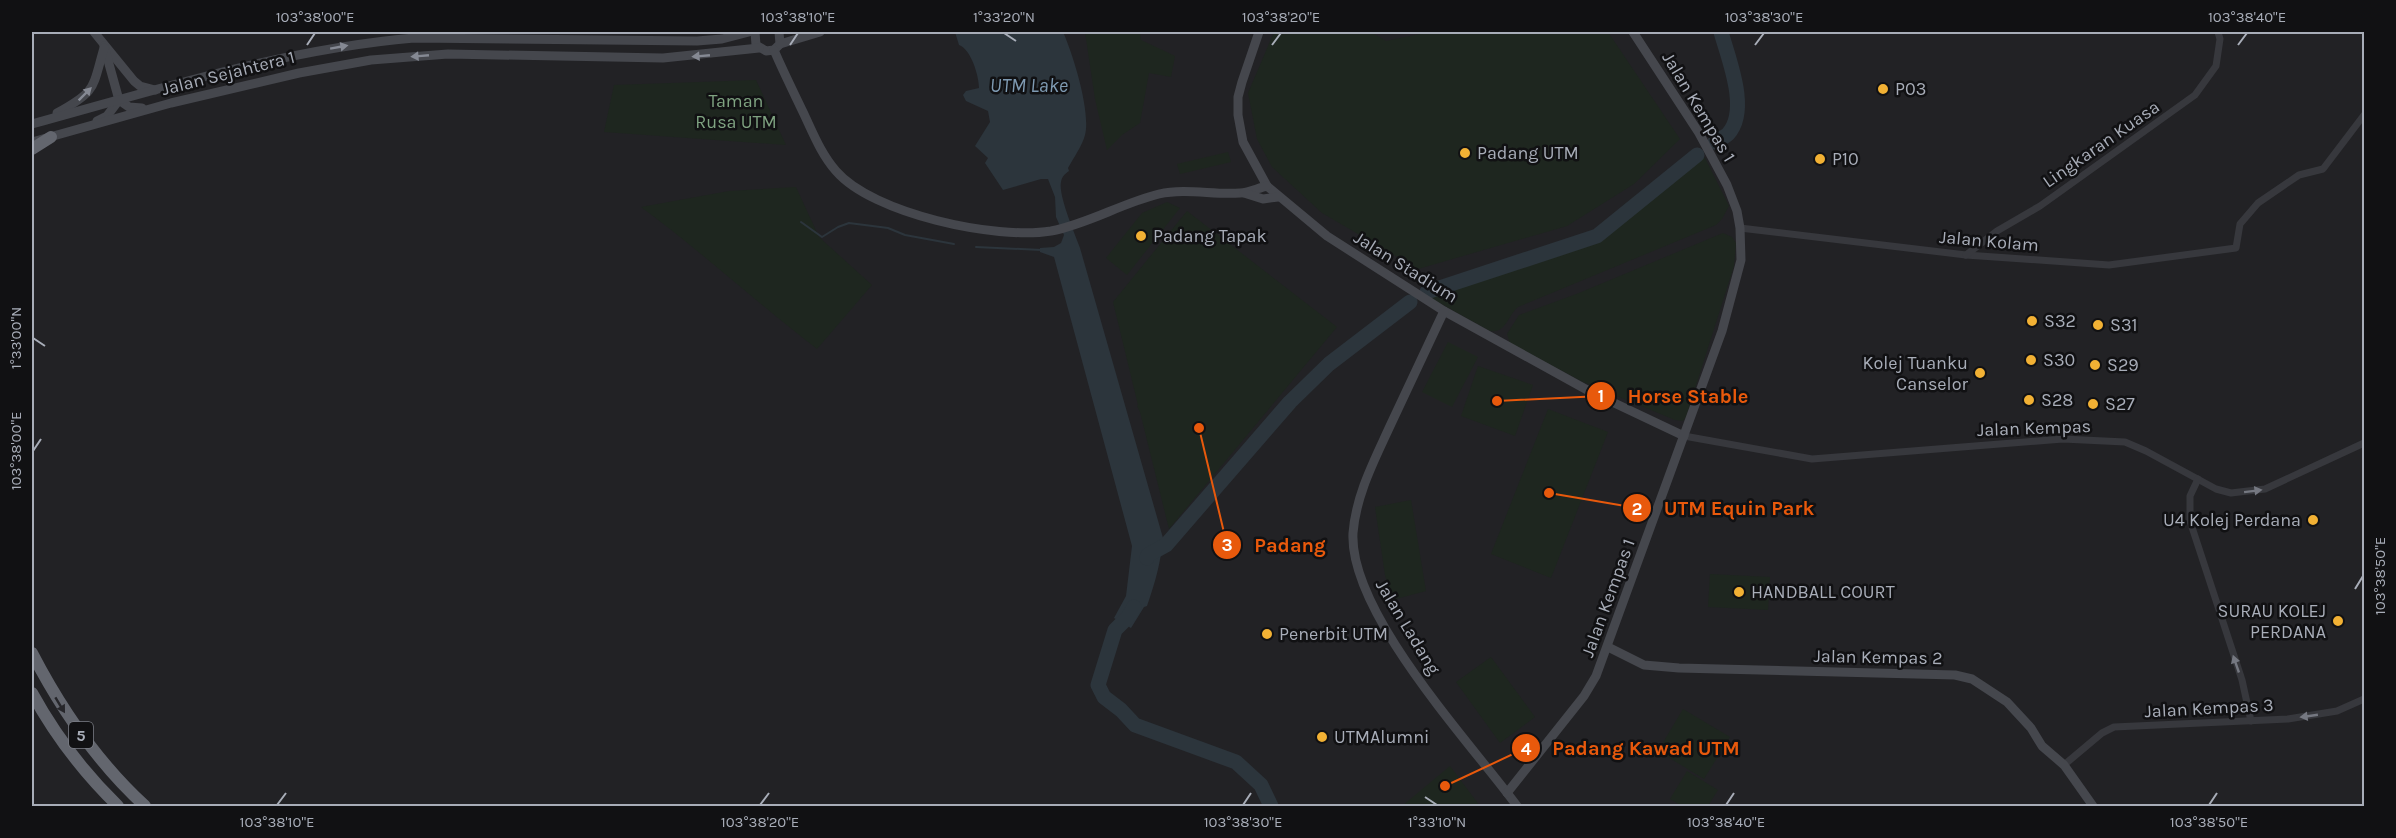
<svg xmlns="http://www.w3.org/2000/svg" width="2396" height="838" viewBox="0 0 2396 838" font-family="Karla,sans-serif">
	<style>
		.built { fill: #222225 }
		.green { fill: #1e261f }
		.water { fill: #2c353c }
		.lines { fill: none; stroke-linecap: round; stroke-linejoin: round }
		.stream { stroke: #2c353c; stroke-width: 2 }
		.river { stroke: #2c353c; stroke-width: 15 }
		.street { stroke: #37383d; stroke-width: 7 }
		.secondary { stroke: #45474d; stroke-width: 9 }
		.highway { stroke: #63666e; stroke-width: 12 }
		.oneway { fill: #858993 }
		.oneway2 { fill: #757881 }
		.oneway3 { fill: #26262a }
		.ticks { fill: none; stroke: #a8adb8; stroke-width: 2 }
		.poi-dot { fill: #f2b134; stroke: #111113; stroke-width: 2 }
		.labels { text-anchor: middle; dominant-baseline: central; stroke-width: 5; stroke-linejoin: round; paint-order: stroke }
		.shield { fill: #111113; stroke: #7b7e86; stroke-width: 1.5 }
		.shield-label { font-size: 16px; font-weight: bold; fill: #a8adb8 }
		.street-label { font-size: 18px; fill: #a8adb8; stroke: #111113 }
		.poi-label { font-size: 18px; fill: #a8adb8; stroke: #111113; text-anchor: start }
		.park-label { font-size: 18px; fill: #7fa381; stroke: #111113 }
		.water-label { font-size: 20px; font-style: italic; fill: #7f9bb3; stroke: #111113 }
		.leader { fill: none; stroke: #e8590c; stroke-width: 2 }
		.callout-dot { fill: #e8590c; stroke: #111113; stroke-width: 2 }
		.mark-label { font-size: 18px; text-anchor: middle; font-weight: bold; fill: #fff }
		.callout-label { font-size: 20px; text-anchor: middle; font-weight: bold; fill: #e8590c; stroke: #111113; stroke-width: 5; stroke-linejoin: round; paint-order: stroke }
		.neatline { fill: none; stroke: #a8adb8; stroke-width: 2 }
		.ticks-label { font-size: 15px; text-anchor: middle; fill: #a8adb8 }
	</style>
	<rect width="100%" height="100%" fill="#161618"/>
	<!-- built -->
	<rect class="built" x="32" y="32" width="2332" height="774"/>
	<!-- green -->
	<g class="green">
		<polygon points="1085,32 1140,32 1141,40 1175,56 1171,77 1149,73 1140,123 1122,135 1107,150 1095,99"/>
		<polygon points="1274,32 1371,32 1386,41 1429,32 1608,32 1680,139 1634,184 1567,226 1418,269 1322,213 1272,167 1257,139 1248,93"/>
		<polygon points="756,80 786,145 604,132 614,85"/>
		<polygon points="1228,152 1231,162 1180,174 1177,164"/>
		<path d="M1698,158H1705L1729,206L1722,219L1716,225L1518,307C1508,315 1506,334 1490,331L1427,296L1600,238Z"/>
		<path d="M796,187L819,237L872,285L817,349C757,303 702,252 641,207L729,191Z"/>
		<polygon points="1167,202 1180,208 1127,275 1106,258 1142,213"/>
		<polygon points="1187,211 1337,327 1169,529 1140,412 1137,406 1138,405 1113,302"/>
		<polygon points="1723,233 1732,237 1736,243 1734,266 1686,417 1683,421 1675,420 1583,382 1510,343 1507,334 1519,315 1579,293"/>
		<polygon points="1448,342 1478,357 1452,407 1422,392"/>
		<polygon points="1478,366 1533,385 1515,436 1461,416"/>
		<polygon points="1548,409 1608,432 1551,578 1491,554"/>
		<polygon points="1411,500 1426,591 1392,600 1385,575 1375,507"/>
		<polygon points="1710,574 1770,577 1768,610 1708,607"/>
		<polygon points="1491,657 1535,717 1500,743 1456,682"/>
		<polygon points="1683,709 1730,737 1704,779 1658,751"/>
		<polygon points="1450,766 1480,806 1402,806"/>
		<polygon points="1687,771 1718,790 1708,806 1682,806 1670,799"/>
	</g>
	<!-- water -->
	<path class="water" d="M955,32H1063C1073,54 1091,112 1085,135C1082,146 1074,157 1068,168L1069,171C1065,174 1062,176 1061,182C1058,195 1075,234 1080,248L1163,538C1161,562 1155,583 1147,606L1144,607L1131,628L1114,618L1126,596L1132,546L1054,257L1040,252V248L1054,247L1061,243L1064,235L1056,217L1055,197L1048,179H1041L1003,190L985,163L988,158L975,146L990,122L988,111L966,101L963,95L966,91L979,88C979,76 971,49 959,45Z"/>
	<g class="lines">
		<!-- stream -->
		<g class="stream">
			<polyline points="801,222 822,237 838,227 849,223 888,228 905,235 954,244"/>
			<polyline points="976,247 1042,250"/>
		</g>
		<!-- river -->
		<g class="river">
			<path d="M1715,142C1719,139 1725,137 1728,134C1750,110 1728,58 1721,32"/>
			<polyline points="1427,292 1597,236 1697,155"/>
			<polyline points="1147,558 1148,555 1166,545 1290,402 1329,364 1410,302"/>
			<polyline points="1134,607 1129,616 1115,630 1098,685 1104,697 1121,710 1135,725 1236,762 1261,785 1271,806"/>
		</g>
		<!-- street -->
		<g class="street">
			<polyline points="1740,228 1966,255 2109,265 2236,248 2240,224 2258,203 2299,175 2323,169 2364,115"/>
			<polyline points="1966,255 1997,231 2040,206 2195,95 2216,66 2220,39 2218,32"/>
			<polyline points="1684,436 1812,459 2063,439 2125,442 2146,451 2216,489 2231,493 2265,489 2364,443"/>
			<polyline points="2198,479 2190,496 2190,521 2242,680 2251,721"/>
			<polyline points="2064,765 2102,733 2114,727 2288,719 2337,711 2364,699"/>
		</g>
		<!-- secondary -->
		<g class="secondary">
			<polyline points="94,32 134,81 140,86 155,90"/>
			<polyline points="755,32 756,45 766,51 774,50 780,44 779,32"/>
			<polyline points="1259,32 1242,82 1238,97 1238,115 1243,142 1267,186 1327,236 1444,311 1589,391 1684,436"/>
			<polyline points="780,44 820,32"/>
			<polyline points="104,46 119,100 129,107 142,108"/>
			<path d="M774,50C783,71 793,91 803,112C813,133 821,154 836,171C873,214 996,240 1051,231C1088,224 1122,203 1159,194C1186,188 1213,195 1240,193C1249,193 1258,188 1267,186"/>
			<path d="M57,113C97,91 92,89 104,48"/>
			<polyline points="97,121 107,116 119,100"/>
			<path d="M32,124C157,90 284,49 414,38L697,41L722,39L749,32"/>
			<polyline points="32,142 171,103 299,73 371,60 448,54 663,58 759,48"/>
			<polyline points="1244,193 1263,199 1278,197"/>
			<path d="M1444,311C1426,349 1408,388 1390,426C1374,461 1356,495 1353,533C1349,613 1470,742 1517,806"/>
			<polyline points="1608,647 1644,665 1679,668 1955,675 1972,679 2007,702 2031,728 2042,746 2064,765 2093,806"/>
			<polyline points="1507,793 1584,696 1596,676 1722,331 1741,260 1740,228 1737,211 1727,185 1699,133 1633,32"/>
		</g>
		<!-- highway -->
		<g class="highway">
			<polyline points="32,149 51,137"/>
			<path d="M32,653C62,711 97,762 145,806"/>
			<path d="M32,693C55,735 84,773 118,806"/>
		</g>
	</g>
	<!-- one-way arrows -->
	<defs><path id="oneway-solid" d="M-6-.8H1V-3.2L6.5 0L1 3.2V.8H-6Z" transform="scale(1.5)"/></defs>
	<g class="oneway">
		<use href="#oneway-solid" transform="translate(339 47) rotate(-10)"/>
		<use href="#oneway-solid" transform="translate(420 56) rotate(175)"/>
		<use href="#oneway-solid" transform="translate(701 56) rotate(175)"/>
		<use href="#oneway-solid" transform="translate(85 94) rotate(-45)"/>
	</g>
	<g class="oneway2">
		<use href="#oneway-solid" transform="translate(2253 491) rotate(-7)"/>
		<use href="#oneway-solid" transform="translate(2236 664) rotate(-109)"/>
		<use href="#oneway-solid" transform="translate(2309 716) rotate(172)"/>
	</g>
	<use class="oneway3" href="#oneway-solid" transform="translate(60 705) rotate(59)"/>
	<!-- ticks -->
	<path class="ticks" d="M1004,33L1016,41M307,45L315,33M790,45L798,33M1272,45L1281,33M1755,45L1764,33M2238,45L2247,33M33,338L45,346M33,451L41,439M2355,589L2363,576M1425,797L1437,805M277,805L286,793M760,805L769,793M1243,805L1251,793M1726,805L1734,793M2209,805L2217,793"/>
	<!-- markers -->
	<g class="poi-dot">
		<circle cx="1883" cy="89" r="6"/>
		<circle cx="1465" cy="153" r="6"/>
		<circle cx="1820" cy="159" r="6"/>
		<circle cx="1141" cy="236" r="6"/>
		<circle cx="2032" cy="321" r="6"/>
		<circle cx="2098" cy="325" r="6"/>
		<circle cx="2031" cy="360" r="6"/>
		<circle cx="2095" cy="365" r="6"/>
		<circle cx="1980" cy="373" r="6"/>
		<circle cx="2029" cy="400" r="6"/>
		<circle cx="2093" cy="404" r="6"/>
		<circle cx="2313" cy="520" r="6"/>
		<circle cx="1739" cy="592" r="6"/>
		<circle cx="2338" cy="621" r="6"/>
		<circle cx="1267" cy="634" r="6"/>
		<circle cx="1322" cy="737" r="6"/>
	</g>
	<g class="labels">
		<!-- shield labels -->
		<rect class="shield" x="69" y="722" width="24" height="26" rx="4.5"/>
		<g class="shield-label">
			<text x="81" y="735">5</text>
		</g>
		<!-- street labels -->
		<g class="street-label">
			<text transform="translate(228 73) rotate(-14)">Jalan Sejahtera 1</text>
			<text transform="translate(1699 107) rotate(59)">Jalan Kempas 1</text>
			<text transform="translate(2101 144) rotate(-35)">Lingkaran Kuasa</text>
			<text transform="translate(1989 241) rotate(5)">Jalan Kolam</text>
			<text transform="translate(1406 267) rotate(32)">Jalan Stadium</text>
			<text transform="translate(2034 428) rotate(-2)">Jalan Kempas</text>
			<text transform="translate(1608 598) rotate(-70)">Jalan Kempas 1</text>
			<text transform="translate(1408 627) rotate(59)">Jalan Ladang</text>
			<text transform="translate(1878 657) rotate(1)">Jalan Kempas 2</text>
			<text transform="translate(2209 708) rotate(-3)">Jalan Kempas 3</text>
		</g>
		<!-- poi labels -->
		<g class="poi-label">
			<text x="1895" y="89">P03</text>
			<text x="1477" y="153">Padang UTM</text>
			<text x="1832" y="159">P10</text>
			<text x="1153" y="236">Padang Tapak</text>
			<text x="2044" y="321">S32</text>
			<text x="2110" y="325">S31</text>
			<text x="2043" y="360">S30</text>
			<text x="1968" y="363" text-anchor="end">Kolej Tuanku<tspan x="1968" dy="21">Canselor</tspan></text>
			<text x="2107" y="365">S29</text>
			<text x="2041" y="400">S28</text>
			<text x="2105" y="404">S27</text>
			<text x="2301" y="520" text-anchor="end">U4 Kolej Perdana</text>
			<text x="1751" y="592">HANDBALL COURT</text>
			<text x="2326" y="611" text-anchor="end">SURAU KOLEJ<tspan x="2326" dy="21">PERDANA</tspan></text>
			<text x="1279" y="634">Penerbit UTM</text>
			<text x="1334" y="737">UTMAlumni</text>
		</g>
		<!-- park labels -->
		<g class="park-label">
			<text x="736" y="101">Taman<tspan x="736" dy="21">Rusa UTM</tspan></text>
		</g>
		<!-- water labels -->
		<g class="water-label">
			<text x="1029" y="85">UTM Lake</text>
		</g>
	</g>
	<!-- callouts -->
	<path class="leader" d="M1497 401L1601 396M1549 493L1637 508M1199 428L1227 545M1445 786L1526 748"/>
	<g class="callout-dot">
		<circle cx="1497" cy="401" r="6"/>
		<circle cx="1549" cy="493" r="6"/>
		<circle cx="1199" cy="428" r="6"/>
		<circle cx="1445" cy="786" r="6"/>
		<circle cx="1601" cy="396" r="15"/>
		<circle cx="1637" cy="508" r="15"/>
		<circle cx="1227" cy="545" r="15"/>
		<circle cx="1526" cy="748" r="15"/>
	</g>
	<g class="mark-label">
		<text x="1601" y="402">1</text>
		<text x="1637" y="515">2</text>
		<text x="1227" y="551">3</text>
		<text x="1526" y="755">4</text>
	</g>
	<g class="callout-label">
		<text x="1688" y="403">Horse Stable</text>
		<text x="1739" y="515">UTM Equin Park</text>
		<text x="1290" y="552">Padang</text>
		<text x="1646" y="755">Padang Kawad UTM</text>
	</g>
	<!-- border -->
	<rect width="2396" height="838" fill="none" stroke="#111113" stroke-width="66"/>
	<rect x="33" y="33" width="2330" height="772" class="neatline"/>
	<g class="ticks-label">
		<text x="315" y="22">103°38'00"E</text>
		<text x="798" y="22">103°38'10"E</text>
		<text x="1004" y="22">1°33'20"N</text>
		<text x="1281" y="22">103°38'20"E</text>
		<text x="1764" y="22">103°38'30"E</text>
		<text x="2247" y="22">103°38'40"E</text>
		<text transform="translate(16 338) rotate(-90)" y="5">1°33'00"N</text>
		<text transform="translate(16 451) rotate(-90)" y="5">103°38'00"E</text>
		<text transform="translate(2380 576) rotate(-90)" y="5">103°38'50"E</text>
		<text x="277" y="827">103°38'10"E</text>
		<text x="760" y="827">103°38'20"E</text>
		<text x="1243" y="827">103°38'30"E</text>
		<text x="1437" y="827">1°33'10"N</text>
		<text x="1726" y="827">103°38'40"E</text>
		<text x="2209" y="827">103°38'50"E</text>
	</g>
</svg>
